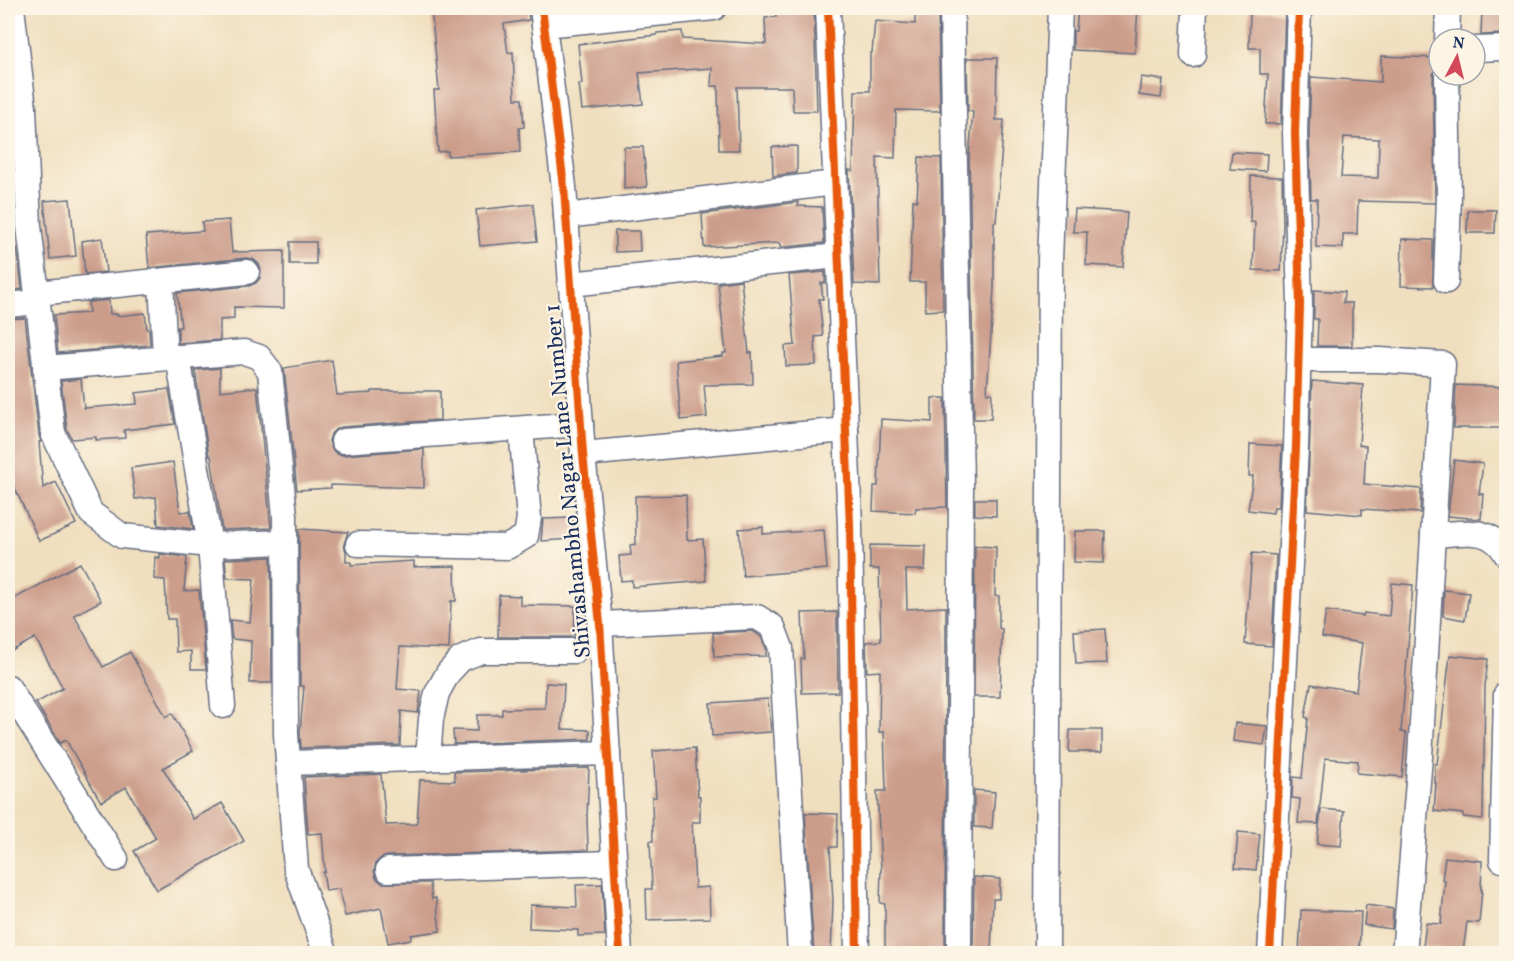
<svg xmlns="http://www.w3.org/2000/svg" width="1514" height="961" viewBox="0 0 1514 961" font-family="Vollkorn,serif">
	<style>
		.building { fill: #cc9d8b; fill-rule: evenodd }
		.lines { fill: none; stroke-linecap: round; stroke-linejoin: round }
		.street-casing { stroke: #666d80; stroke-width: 27 }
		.street { stroke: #fff; stroke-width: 24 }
		.cycleway-casing { stroke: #fcf5e5; stroke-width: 11 }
		.cycleway { stroke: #e8590c; stroke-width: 8 }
		.labels { text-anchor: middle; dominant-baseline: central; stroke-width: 4.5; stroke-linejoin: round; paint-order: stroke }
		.street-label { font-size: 22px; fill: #1b2f5e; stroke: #fcf5e5 }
	</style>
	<rect width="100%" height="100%" fill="#fcf5e5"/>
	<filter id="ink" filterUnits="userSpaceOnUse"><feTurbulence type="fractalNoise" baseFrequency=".0167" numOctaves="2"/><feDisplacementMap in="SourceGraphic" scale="12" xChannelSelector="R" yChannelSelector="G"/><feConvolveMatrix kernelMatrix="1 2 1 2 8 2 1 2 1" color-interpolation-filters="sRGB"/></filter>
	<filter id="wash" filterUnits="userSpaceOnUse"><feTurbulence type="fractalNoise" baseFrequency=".008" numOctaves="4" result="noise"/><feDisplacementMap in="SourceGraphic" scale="24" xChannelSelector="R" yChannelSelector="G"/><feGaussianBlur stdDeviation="1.35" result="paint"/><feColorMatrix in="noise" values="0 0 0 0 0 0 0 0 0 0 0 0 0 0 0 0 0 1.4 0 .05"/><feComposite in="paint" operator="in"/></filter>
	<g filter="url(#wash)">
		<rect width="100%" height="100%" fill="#f0dfbf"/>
		<g id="blocks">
			<!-- building -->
			<g class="building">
				<polygon points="431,8 528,8 529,20 504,24 508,53 513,52 515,99 522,99 524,127 519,128 520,152 448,156 448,151 438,152 434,90 439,90"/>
				<polygon points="775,8 814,8 817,111 793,111 792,87 737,87 739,150 719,150 718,86 711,86 712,68 639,73 643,104 582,110 579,84 582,84 578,44 657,35 657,33 682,31 683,39 766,44 765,18 776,17"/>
				<polygon points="915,8 938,8 940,111 896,110 895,158 877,157 880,285 854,284 849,170 853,171 855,91 870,91 870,53 872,53 875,21 915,24"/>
				<polygon points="1078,8 1138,8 1135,53 1073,50 1073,31 1076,31"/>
				<polygon points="1482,8 1506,8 1506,34 1481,35"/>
				<polygon points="1250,10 1285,12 1281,124 1265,124 1268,74 1260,74 1260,48 1249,48"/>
				<path d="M1381,56L1438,58V65L1433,75L1435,203L1358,201L1357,234H1343V248L1316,247L1317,199H1311L1309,132L1311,77L1381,82ZM1344,137L1379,139L1378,178L1341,177Z"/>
				<polygon points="967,58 997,58 996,120 1004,120 996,222 994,222 994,289 987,393 992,393 991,419 974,419 969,156 973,112 968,111"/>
				<polygon points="1141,77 1163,80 1161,98 1139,95"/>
				<polygon points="797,146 797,173 773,176 772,147"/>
				<polygon points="624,147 643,147 647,187 624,189"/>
				<polygon points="1232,152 1267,154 1266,171 1230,169"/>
				<polygon points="919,157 941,158 943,310 925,311 925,282 910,282 913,200 917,201"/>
				<polygon points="1251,176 1282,177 1283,224 1281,271 1253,270 1255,222 1250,222"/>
				<polygon points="70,199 76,256 50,259 44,201"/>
				<polygon points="798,202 798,206 822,207 824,243 786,247 780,247 780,243 704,247 702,214"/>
				<polygon points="533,204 537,241 480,246 476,210"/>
				<polygon points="1075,209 1127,212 1123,267 1086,265 1087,232 1073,232"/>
				<polygon points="1468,210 1496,210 1495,233 1467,233"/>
				<polygon points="229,220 232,252 284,251 284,308 234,307 234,319 220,320 220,340 178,343 178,327 181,327 177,293 249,286 256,283 260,278 261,270 259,264 253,259 246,258 149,268 146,235 203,231 202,222"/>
				<polygon points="615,231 639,231 640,251 615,252"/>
				<polygon points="102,238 106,272 85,274 82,241"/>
				<polygon points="1402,239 1433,240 1433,287 1401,286"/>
				<rect x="290" y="242" width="26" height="22"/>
				<polygon points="17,248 22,289 8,291 8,249"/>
				<polygon points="825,272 825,283 821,283 823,299 819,299 823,336 815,337 816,365 786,366 785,346 795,345 789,275"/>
				<polygon points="741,280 749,353 752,352 753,384 704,385 707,417 681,420 676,361 723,356 723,353 726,353 718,283"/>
				<polygon points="1314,290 1344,292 1343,303 1352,303 1352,346 1317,346 1318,319 1314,319"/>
				<polygon points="109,300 110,314 117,314 117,316 145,313 147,329 149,329 150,345 58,353 54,315 89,313 88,302"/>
				<polygon points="25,318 39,435 41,442 39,442 43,488 56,482 76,524 39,541 8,473 8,319"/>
				<polygon points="332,360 337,395 372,393 372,391 440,391 440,420 342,427 335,430 331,434 329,441 332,449 337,454 343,455 424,449 424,488 331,485 331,488 297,490 284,368"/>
				<polygon points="220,368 220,391 257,387 271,528 222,530 211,456 209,456 195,370"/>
				<polygon points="81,379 84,408 137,404 136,393 169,389 175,424 124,430 125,438 96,440 96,437 72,439 67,429 61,381"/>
				<polygon points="1312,381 1363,385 1359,445 1366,446 1364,484 1421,489 1420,513 1362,509 1362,515 1307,510"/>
				<polygon points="1456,385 1506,387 1506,428 1454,428"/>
				<polygon points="932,398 945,398 947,507 916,508 915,513 873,511 874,486 878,486 881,419 932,422"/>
				<polygon points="1250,444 1282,446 1279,507 1274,507 1273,513 1248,510 1253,476 1249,476"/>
				<polygon points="1454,460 1483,464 1479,494 1483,494 1481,519 1448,516"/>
				<polygon points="173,462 180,512 190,511 193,529 158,525 156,497 135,499 131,468"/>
				<polygon points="686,495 687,540 703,539 706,581 632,587 632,580 621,581 619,556 631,555 630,545 636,544 635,496"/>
				<polygon points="975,499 996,499 996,516 975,515"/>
				<polygon points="573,518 574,539 541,541 543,519"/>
				<polygon points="763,527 763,534 824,530 827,569 743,576 739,529"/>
				<polygon points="299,529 348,532 344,544 346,552 346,562 351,562 351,565 414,561 414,567 455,566 456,601 451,601 449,649 400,647 397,689 421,691 418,713 401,711 400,745 301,748 300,733 304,686 300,686"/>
				<polygon points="1075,531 1105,531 1104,563 1074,562"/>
				<polygon points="870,545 926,546 925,570 906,570 907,609 946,607 945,950 937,950 938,953 885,954 885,904 880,903 881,869 877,791 886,791 884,732 879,732 880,671 867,672 866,642 881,641 879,569 870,569"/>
				<polygon points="975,546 996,547 995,596 999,596 999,628 1002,629 1000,697 974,697"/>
				<polygon points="1252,553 1276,555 1272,646 1245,644"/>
				<polygon points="160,554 187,557 184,591 199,590 206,669 191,669 191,651 176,652 175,619 167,619 165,580 154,579 155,557 160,558"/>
				<polygon points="271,557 272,683 250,683 251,641 232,639 230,620 250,622 254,579 227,578 225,559"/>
				<polygon points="80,563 101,601 74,615 103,667 130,652 166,717 172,713 193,751 163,768 193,819 222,803 244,841 157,890 134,851 156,838 126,787 101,802 66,740 60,743 36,703 63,688 35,638 8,653 8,602"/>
				<polygon points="1392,583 1413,585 1401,732 1406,733 1402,777 1357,773 1358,761 1325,758 1318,824 1298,823 1300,799 1292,798 1293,777 1302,778 1308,718 1305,717 1311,684 1356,691 1362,643 1322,637 1326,611 1363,616 1364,613 1389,616"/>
				<polygon points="1444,590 1469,593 1465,620 1443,616"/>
				<polygon points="499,595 520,596 520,605 575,606 574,637 498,637"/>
				<polygon points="837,612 838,692 802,693 801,659 804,659 802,613"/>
				<polygon points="1105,629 1107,663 1076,664 1074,631"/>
				<polygon points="753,631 761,637 766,648 766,656 714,657 713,633"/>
				<polygon points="1450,655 1488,659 1485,686 1483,819 1463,817 1463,814 1434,811 1436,783 1435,783 1435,764 1437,764"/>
				<polygon points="546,683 564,684 562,729 590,730 590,739 454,744 453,730 477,731 477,715 502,715 502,709 545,708"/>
				<polygon points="768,699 771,732 712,736 710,703"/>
				<polygon points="1235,723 1267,726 1264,745 1233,741"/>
				<polygon points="1070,730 1102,730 1102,752 1069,752"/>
				<polygon points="695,748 698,796 700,796 700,822 692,822 695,888 709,887 710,918 647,920 646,889 652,889 650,841 653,841 652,797 656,797 653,751"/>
				<polygon points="589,768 587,817 588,850 388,856 381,858 376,863 374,871 376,878 382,883 430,883 432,899 436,898 440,931 411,935 411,939 388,943 381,908 345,916 339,889 326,891 323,872 325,872 322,833 308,834 304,777 381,774 386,825 417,824 420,780 455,781 454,772"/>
				<polygon points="974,790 995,792 992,828 974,827"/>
				<polygon points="1321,809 1344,811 1341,846 1317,844"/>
				<polygon points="805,813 838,814 837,847 830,847 833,902 831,954 814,954"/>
				<polygon points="1238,832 1260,834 1256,870 1235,868"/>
				<polygon points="1445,857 1482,861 1481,890 1482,890 1479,923 1467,922 1463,952 1423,947 1426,923 1441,924 1445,881 1442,880"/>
				<polygon points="974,877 1000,879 999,899 993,899 991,952 973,951"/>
				<polygon points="602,884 605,935 578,936 578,930 529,928 530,905 577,907 576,885"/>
				<polygon points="1366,905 1393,909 1392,929 1364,925"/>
				<polygon points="1301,910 1361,912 1359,954 1299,954"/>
			</g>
		</g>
	</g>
	<g filter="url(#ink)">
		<use href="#blocks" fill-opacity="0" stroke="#666d80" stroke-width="1.5"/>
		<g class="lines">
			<!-- street casing -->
			<g class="street-casing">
				<g id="street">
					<polyline points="12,8 24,108 29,226 53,433 91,513 122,536 210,545 285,542"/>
					<polyline points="542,8 564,187 583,454 600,624 620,954"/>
					<polyline points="828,8 850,525 857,954"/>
					<polyline points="952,8 961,484 959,954"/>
					<polyline points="544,25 714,8"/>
					<polyline points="1447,39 1448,8"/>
					<polyline points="1475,49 1506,48"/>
					<polyline points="1193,55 1195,8"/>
					<polyline points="566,216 835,183"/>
					<polyline points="161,281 165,358"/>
					<polyline points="1446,281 1449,197 1447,75"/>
					<polyline points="570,284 838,256"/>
					<polyline points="37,293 247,272"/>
					<polyline points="8,305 38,302"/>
					<polyline points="178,357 210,545 223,706"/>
					<polyline points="1299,360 1380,360 1443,364 1420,757 1404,954"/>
					<polyline points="45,368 244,352 259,357 270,371 285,515 286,734 296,869 326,954"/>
					<polyline points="343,441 581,424"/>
					<polyline points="583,454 846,430"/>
					<path d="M1433,535C1462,534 1489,524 1506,554"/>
					<polyline points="358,544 507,547 526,536 529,518 521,429"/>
					<polyline points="600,624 757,617 773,627 781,648 800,954"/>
					<polyline points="8,687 116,859"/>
					<polyline points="428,759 431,719 437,693 448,673 461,659 481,651 574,651"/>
					<polyline points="288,763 608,753"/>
					<polyline points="1502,860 1506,694"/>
					<polyline points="388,870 614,863"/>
					<polyline points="1047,954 1050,260 1060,8"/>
					<polyline points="1270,954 1296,447 1300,305 1295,132 1299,8"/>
				</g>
			</g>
			<!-- street -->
			<use href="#street" class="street"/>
			<!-- cycleway casing -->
			<g class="cycleway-casing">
				<g id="cycleway">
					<polyline points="542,8 564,187 583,454 600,624 620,954"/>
					<polyline points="828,8 850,525 857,954"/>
					<polyline points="1270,954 1296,447 1300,305 1295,132 1299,8"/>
				</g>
			</g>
			<!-- cycleway -->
			<use href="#cycleway" class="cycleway"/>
		</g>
	</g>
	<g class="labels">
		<!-- street labels -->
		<g class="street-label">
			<text transform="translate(569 481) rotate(-95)">Shivashambho Nagar Lane Number 1</text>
		</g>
	</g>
	<!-- margin -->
	<rect width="1514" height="961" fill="none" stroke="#fcf5e5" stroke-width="30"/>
	<!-- north arrow -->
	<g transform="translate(1457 57) rotate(7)"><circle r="28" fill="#fcf5e5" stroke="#a2a6af" stroke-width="1.5"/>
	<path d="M0-4.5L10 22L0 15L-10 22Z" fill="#d1495b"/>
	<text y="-9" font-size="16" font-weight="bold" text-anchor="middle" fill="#1b2f5e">N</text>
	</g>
</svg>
